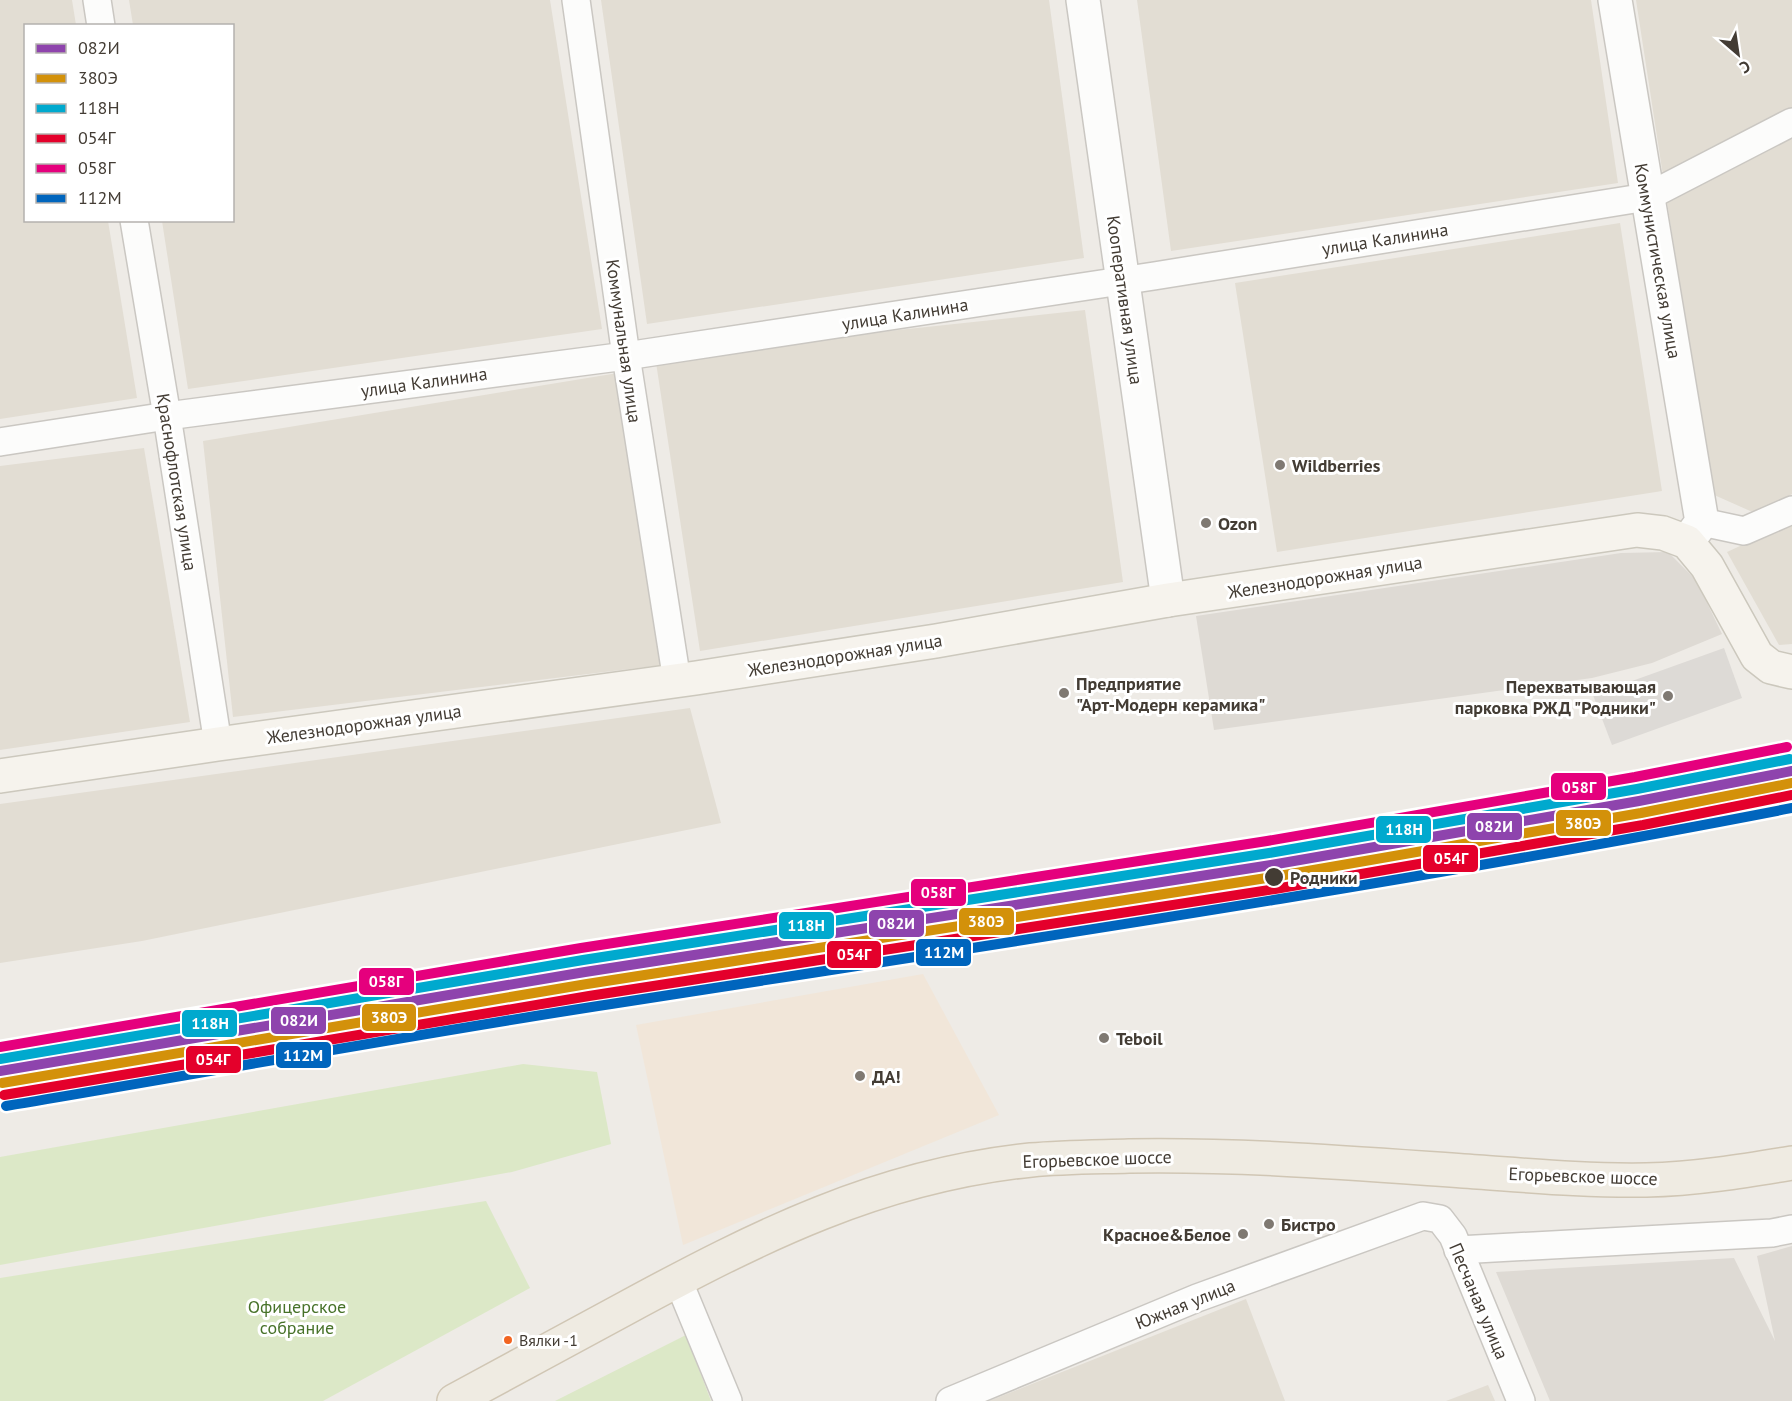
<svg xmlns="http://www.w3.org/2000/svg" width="1792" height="1401" viewBox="0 0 1792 1401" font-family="'PT Sans',sans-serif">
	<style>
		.residential { fill: #e2ddd3 }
		.commercial { fill: #f1e6d9 }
		.industrial { fill: #dedad4 }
		.green { fill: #dce8c7 }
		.parking { fill: #dddad6 }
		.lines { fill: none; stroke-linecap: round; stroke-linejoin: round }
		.minor-casing { stroke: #cac7c2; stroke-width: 30 }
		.tertiary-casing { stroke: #cac7c2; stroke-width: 36 }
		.secondary-casing { stroke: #ccc8bd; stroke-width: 36 }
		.primary-casing { stroke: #d0c6b4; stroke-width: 36 }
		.minor { stroke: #fcfcfb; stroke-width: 27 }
		.tertiary { stroke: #fcfcfb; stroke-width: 33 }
		.secondary { stroke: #f6f3ed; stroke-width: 33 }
		.primary { stroke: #efebe2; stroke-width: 33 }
		.rail-1-casing { stroke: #fff; stroke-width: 15 }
		.rail-2-casing { stroke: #fff; stroke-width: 15 }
		.rail-3-casing { stroke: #fff; stroke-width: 15 }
		.rail-4-casing { stroke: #fff; stroke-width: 15 }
		.rail-5-casing { stroke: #fff; stroke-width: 15 }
		.rail-6-casing { stroke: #fff; stroke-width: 15 }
		.rail-1 { stroke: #8e44ad; stroke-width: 10 }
		.rail-2 { stroke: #d3910a; stroke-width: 10 }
		.rail-3 { stroke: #00a9ce; stroke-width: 10 }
		.rail-4 { stroke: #e4002b; stroke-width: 10 }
		.rail-5 { stroke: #e5007d; stroke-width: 10 }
		.rail-6 { stroke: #0065bd; stroke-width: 10 }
		.poi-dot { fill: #7f7972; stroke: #fff; stroke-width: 2 }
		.stop-dot { fill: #433c34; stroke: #fff; stroke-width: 2 }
		.bus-dot { fill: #f26522; stroke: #fff; stroke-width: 2 }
		.labels { text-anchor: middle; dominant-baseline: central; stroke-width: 6; stroke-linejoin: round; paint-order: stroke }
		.bus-label { font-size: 16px; fill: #433c34; stroke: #fff; text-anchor: start }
		.street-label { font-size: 18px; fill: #433c34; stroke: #fff }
		.poi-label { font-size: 18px; font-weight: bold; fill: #433c34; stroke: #fff; text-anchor: start }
		.stop-label { font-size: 18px; font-weight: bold; fill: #433c34; stroke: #fff; text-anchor: start }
		.park-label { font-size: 18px; fill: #477229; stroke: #fff }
		.line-badge { stroke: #fff; stroke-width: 2 }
		.badge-label { font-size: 16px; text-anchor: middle; font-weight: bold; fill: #fff }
	</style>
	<rect width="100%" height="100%" fill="#eeebe6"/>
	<!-- residential -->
	<g class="residential">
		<polygon points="0,0 72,0 76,25 26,26 26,220 108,221 137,398 0,419"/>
		<polygon points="129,0 550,0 602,329 188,389 162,221 232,220 232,26 133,25"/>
		<polygon points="601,0 1049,0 1084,258 647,324"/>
		<polygon points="1137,0 1591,0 1618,183 1171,251"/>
		<polygon points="1636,0 1792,0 1792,494 1757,514 1712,494"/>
		<polygon points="1620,223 1662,491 1277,552 1235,283"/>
		<polygon points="1085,310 1123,582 700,651 655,356"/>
		<polygon points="618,373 662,665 233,717 203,441"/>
		<polygon points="144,448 190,722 0,750 0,466"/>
		<polygon points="1792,522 1792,644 1779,645 1727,552"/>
		<polygon points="690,708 721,823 142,941 0,963 0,804"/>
		<polygon points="1246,1299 1285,1401 989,1401"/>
		<polygon points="1488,1385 1495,1401 1446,1401"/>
	</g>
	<!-- commercial -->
	<polygon class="commercial" points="923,974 999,1115 683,1245 636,1025"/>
	<!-- industrial -->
	<g class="industrial">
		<polygon points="1668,552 1696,580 1722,634 1652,663 1592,678 1214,730 1196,616 1621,553"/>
		<polygon points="1792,1246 1792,1401 1550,1401 1496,1272 1734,1258 1775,1341 1757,1256"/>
	</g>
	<!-- green -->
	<g class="green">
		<polygon points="523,1064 597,1072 611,1144 512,1172 0,1265 0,1157"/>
		<polygon points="486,1201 530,1288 323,1401 0,1401 0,1278"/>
		<polygon points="686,1335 711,1401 555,1401"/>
	</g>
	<!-- parking -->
	<polygon class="parking" points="1724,648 1742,698 1612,745 1593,695"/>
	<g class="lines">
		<!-- minor casing -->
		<g class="minor-casing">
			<g id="minor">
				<polyline points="97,0 101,26"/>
				<polyline points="576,0 626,356 677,681"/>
				<polyline points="134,220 167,416 218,744"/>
				<polyline points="0,442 167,416 626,356 1154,276 1647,197 1792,122"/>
				<polyline points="1702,522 1744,531 1792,510"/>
				<polyline points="1458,1250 1772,1233 1792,1229"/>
				<polyline points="678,1280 728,1401"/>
				<polyline points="950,1401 1197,1298 1423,1216 1440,1219 1453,1236 1521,1401"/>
			</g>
		</g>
		<!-- tertiary casing -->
		<g class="tertiary-casing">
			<g id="tertiary">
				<polyline points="1083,0 1168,600"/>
				<polyline points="1615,0 1702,522 1687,542"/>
			</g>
		</g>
		<!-- secondary casing -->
		<g class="secondary-casing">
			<polyline id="secondary" points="0,776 218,744 696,678 936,641 1168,600 1637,530 1663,533 1687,542 1707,566 1757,656 1771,667 1792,672"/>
		</g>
		<!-- primary casing -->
		<g class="primary-casing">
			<path id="primary" d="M454,1401C511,1370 569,1339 626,1308C759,1236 878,1176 1031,1160C1063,1157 1096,1157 1129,1156C1246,1154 1362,1164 1478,1172C1534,1176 1590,1181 1646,1180C1695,1179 1744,1171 1792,1163"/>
		</g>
		<!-- minor -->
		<use href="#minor" class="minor"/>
		<!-- tertiary -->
		<use href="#tertiary" class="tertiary"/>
		<!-- secondary -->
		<use href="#secondary" class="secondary"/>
		<!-- primary -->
		<use href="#primary" class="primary"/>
		<!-- rail-1 casing -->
		<g class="rail-1-casing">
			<polyline id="rail-1" points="0,1071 585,972 1271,865 1639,801 1792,771"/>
		</g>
		<!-- rail-2 casing -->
		<g class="rail-2-casing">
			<polyline id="rail-2" points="2,1083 587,984 1273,877 1641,813 1792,783"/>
		</g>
		<!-- rail-3 casing -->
		<g class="rail-3-casing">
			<polyline id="rail-3" points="0,1059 583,960 1269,853 1637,789 1790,759"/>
		</g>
		<!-- rail-4 casing -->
		<g class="rail-4-casing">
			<polyline id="rail-4" points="4,1095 589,996 1275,889 1643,825 1792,795"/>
		</g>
		<!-- rail-5 casing -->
		<g class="rail-5-casing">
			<polyline id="rail-5" points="0,1047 581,948 1267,841 1635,777 1787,747"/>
		</g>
		<!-- rail-6 casing -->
		<g class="rail-6-casing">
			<path id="rail-6" d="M6,1106C203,1073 400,1037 598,1006C997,944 1396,885 1792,808"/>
		</g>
		<!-- rail-1 -->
		<use href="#rail-1" class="rail-1"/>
		<!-- rail-2 -->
		<use href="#rail-2" class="rail-2"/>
		<!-- rail-3 -->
		<use href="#rail-3" class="rail-3"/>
		<!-- rail-4 -->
		<use href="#rail-4" class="rail-4"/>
		<!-- rail-5 -->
		<use href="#rail-5" class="rail-5"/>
		<!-- rail-6 -->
		<use href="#rail-6" class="rail-6"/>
	</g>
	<!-- markers -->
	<g class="poi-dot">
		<circle cx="1280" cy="465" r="6"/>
		<circle cx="1206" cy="523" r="6"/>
		<circle cx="1064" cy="693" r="6"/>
		<circle cx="1668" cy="696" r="6"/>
		<circle cx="1104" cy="1038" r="6"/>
		<circle cx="860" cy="1076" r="6"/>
		<circle cx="1269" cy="1224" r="6"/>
		<circle cx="1243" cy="1234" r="6"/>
	</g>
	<circle class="stop-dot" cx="1274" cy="877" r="10"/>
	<circle class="bus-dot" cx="508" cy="1340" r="5"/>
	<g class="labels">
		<!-- bus labels -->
		<g class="bus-label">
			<text x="519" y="1340">Вялки -1</text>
		</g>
		<!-- street labels -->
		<g class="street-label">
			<text transform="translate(1385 239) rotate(-9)">улица Калинина</text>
			<text transform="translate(1658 261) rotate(80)">Коммунистическая улица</text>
			<text transform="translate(1125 300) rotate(82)">Кооперативная улица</text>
			<text transform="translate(905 314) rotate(-9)">улица Калинина</text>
			<text transform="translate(624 341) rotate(82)">Коммунальная улица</text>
			<text transform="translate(424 382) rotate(-8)">улица Калинина</text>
			<text transform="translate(177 482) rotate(81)">Краснофлотская улица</text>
			<text transform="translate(1325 577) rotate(-9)">Железнодорожная улица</text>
			<text transform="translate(845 655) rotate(-9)">Железнодорожная улица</text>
			<text transform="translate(364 724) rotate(-8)">Железнодорожная улица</text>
			<text transform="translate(1097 1159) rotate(-2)">Егорьевское шоссе</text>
			<text transform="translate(1583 1176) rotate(2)">Егорьевское шоссе</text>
			<text transform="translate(1479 1301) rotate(67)">Песчаная улица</text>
			<text transform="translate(1185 1304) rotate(-22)">Южная улица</text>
		</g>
		<!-- poi labels -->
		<g class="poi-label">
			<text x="1292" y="465">Wildberries</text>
			<text x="1218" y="523">Ozon</text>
			<text x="1076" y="683">Предприятие<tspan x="1076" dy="21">"Арт-Модерн керамика"</tspan></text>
			<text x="1656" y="686" text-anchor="end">Перехватывающая<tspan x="1656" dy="21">парковка РЖД "Родники"</tspan></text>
			<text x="1116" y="1038">Teboil</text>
			<text x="872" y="1076">ДА!</text>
			<text x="1281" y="1224">Бистро</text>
			<text x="1231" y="1234" text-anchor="end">Красное&amp;Белое</text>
		</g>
		<!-- stop labels -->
		<g class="stop-label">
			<text x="1290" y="877">Родники</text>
		</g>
		<!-- park labels -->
		<g class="park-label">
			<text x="297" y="1306">Офицерское<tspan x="297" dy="21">собрание</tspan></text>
		</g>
	</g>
	<g class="line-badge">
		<rect x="1550" y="772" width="57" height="29" rx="6" fill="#e5007d"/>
		<rect x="1555" y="809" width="57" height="28" rx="6" fill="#d3910a"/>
		<rect x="1466" y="812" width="57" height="29" rx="6" fill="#8e44ad"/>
		<rect x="1375" y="815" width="57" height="29" rx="6" fill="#00a9ce"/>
		<rect x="1422" y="844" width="57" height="29" rx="6" fill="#e4002b"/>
		<rect x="910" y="878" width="57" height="29" rx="6" fill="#e5007d"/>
		<rect x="958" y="907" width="57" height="29" rx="6" fill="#d3910a"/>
		<rect x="868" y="909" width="57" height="29" rx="6" fill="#8e44ad"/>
		<rect x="778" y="911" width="57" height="29" rx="6" fill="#00a9ce"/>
		<rect x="915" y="938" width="57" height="29" rx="6" fill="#0065bd"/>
		<rect x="826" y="940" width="56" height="29" rx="6" fill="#e4002b"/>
		<rect x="358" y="967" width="57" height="29" rx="6" fill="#e5007d"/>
		<rect x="361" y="1003" width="56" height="29" rx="6" fill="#d3910a"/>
		<rect x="270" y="1006" width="57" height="29" rx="6" fill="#8e44ad"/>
		<rect x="181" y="1009" width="57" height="29" rx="6" fill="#00a9ce"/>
		<rect x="275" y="1041" width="57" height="28" rx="6" fill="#0065bd"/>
		<rect x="185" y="1045" width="57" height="29" rx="6" fill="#e4002b"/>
	</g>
	<g class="badge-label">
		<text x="1579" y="793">058Г</text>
		<text x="1583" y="829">380Э</text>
		<text x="1494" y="832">082И</text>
		<text x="1404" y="835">118Н</text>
		<text x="1451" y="864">054Г</text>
		<text x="938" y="898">058Г</text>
		<text x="986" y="927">380Э</text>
		<text x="896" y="929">082И</text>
		<text x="806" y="931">118Н</text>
		<text x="944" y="958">112М</text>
		<text x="854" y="960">054Г</text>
		<text x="386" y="987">058Г</text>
		<text x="389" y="1023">380Э</text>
		<text x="299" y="1026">082И</text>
		<text x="210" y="1029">118Н</text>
		<text x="303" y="1061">112М</text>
		<text x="213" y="1065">054Г</text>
	</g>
	<!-- legend -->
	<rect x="24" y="24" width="210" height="198" fill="#ffffff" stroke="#b4b1ae" stroke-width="1.5"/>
	<rect x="36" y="44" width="30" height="9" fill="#8e44ad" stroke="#b4b1ae" stroke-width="1.5"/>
	<text x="78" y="54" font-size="18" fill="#433c34">082И</text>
	<rect x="36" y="74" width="30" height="9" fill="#d3910a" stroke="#b4b1ae" stroke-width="1.5"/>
	<text x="78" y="84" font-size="18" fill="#433c34">380Э</text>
	<rect x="36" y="104" width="30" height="9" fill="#00a9ce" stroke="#b4b1ae" stroke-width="1.5"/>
	<text x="78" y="114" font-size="18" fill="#433c34">118Н</text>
	<rect x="36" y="134" width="30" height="9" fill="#e4002b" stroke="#b4b1ae" stroke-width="1.5"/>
	<text x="78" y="144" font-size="18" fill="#433c34">054Г</text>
	<rect x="36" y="164" width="30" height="9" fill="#e5007d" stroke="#b4b1ae" stroke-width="1.5"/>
	<text x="78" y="174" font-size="18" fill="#433c34">058Г</text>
	<rect x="36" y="194" width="30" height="9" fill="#0065bd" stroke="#b4b1ae" stroke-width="1.5"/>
	<text x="78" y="204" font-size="18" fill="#433c34">112М</text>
	<!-- north arrow -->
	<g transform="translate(1738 54) rotate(151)" stroke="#ffffff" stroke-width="4.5" paint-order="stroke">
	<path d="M0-4.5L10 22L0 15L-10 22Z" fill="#433c34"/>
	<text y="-9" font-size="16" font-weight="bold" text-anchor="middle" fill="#433c34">С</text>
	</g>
</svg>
